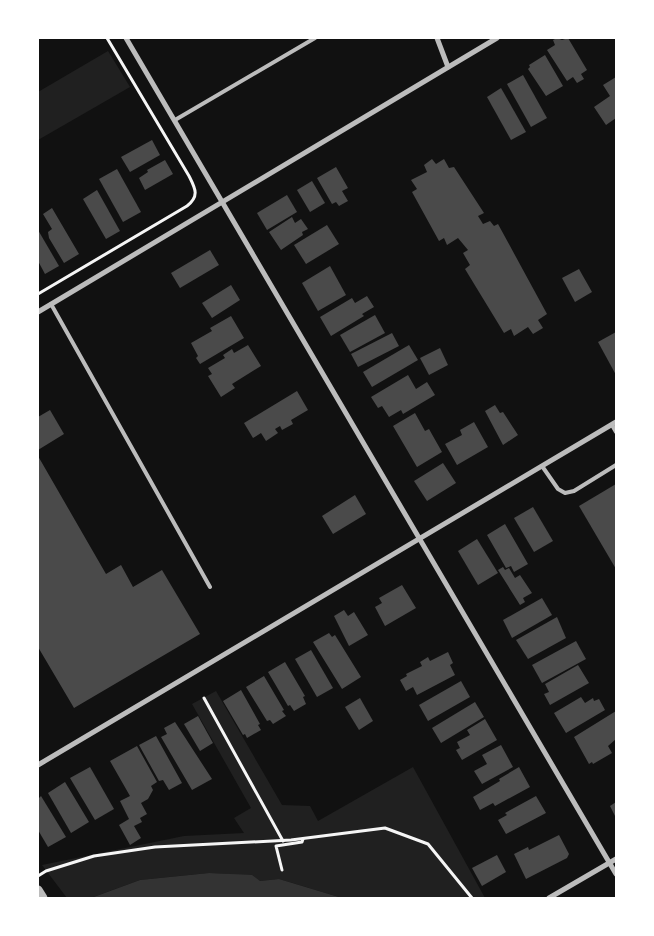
<svg xmlns="http://www.w3.org/2000/svg" width="654" height="936" viewBox="0 0 654 936" font-family="'DM Sans',sans-serif">
	<style>
		.green { fill: #202020 }
		.water { fill: #333 }
		.building { fill: #4a4a4a }
		.lines { fill: none; stroke-linecap: round; stroke-linejoin: round }
		.path { stroke: #f5f5f5; stroke-width: 3 }
		.service { stroke: #bcbcbc; stroke-width: 4 }
		.minor { stroke: #bcbcbc; stroke-width: 5 }
		.tertiary { stroke: #bcbcbc; stroke-width: 9 }
	</style>
	<rect width="100%" height="100%" fill="#111"/>
	<!-- green -->
	<g class="green">
		<polygon points="108,51 130,87 38,140 38,92"/>
		<polygon points="216,691 282,805 310,806 318,821 413,767 485,898 342,898 279,879 260,881 228,874 209,873 140,880 91,898 67,898 42,865 184,836 244,833 234,818 251,808 192,704"/>
	</g>
	<!-- water -->
	<polygon class="water" points="209,873 252,875 260,881 279,879 342,898 91,898 140,880"/>
	<!-- building -->
	<g class="building">
		<polygon points="557,38 562,40 568,38 587,70 581,74 584,79 577,83 573,77 567,81 547,50 555,45 553,40"/>
		<polygon points="545,55 563,86 546,96 528,69 530,67 529,65"/>
		<polygon points="523,75 547,118 531,127 507,84"/>
		<polygon points="616,77 616,118 606,125 594,107 610,96 603,85"/>
		<polygon points="501,88 526,132 511,140 487,97"/>
		<polygon points="152,140 160,155 130,172 121,157"/>
		<polygon points="432,159 436,164 444,159 449,168 454,167 484,213 478,216 483,224 490,221 494,226 498,224 547,314 538,320 543,328 533,334 528,327 514,336 511,329 504,333 465,269 470,265 463,253 468,250 458,238 447,245 444,238 439,241 412,192 417,189 411,180 427,172 424,165"/>
		<polygon points="165,160 173,174 145,190 139,178 148,172 147,170"/>
		<polygon points="336,167 348,188 342,191 348,201 339,206 336,202 332,204 317,178"/>
		<polygon points="117,169 141,212 123,222 99,179"/>
		<polygon points="312,181 325,203 310,212 297,190"/>
		<polygon points="97,190 120,231 106,239 83,199"/>
		<polygon points="287,195 297,212 267,230 257,213"/>
		<polygon points="52,208 79,254 64,263 49,238 48,232 52,229 43,214"/>
		<polygon points="292,217 295,223 301,219 308,229 302,232 303,235 281,250 269,232"/>
		<polygon points="327,225 339,244 306,264 294,245"/>
		<polygon points="38,230 59,266 45,274 38,261"/>
		<polygon points="210,250 219,265 180,288 171,273"/>
		<polygon points="330,266 346,295 318,311 302,283"/>
		<polygon points="579,269 592,292 575,302 562,278"/>
		<polygon points="231,285 240,300 212,318 202,303"/>
		<polygon points="367,296 374,307 362,314 364,316 331,336 320,317 352,298 355,303"/>
		<polygon points="375,315 385,333 350,352 340,335"/>
		<polygon points="231,316 244,338 200,364 196,358 198,356 191,343 212,331 210,328"/>
		<polygon points="616,332 616,375 598,342"/>
		<polygon points="392,333 399,346 358,367 351,354"/>
		<polygon points="248,345 261,366 232,384 235,388 221,397 208,376 212,374 208,368 225,358 223,355 232,349 234,353"/>
		<polygon points="409,345 418,360 372,387 363,372"/>
		<polygon points="440,348 448,365 429,375 420,358"/>
		<polygon points="408,375 416,389 427,382 435,395 403,414 401,410 389,417 382,406 378,408 371,397"/>
		<polygon points="297,391 308,410 291,420 293,424 282,430 280,426 275,429 278,433 266,441 261,433 253,438 244,423"/>
		<polygon points="495,405 500,413 503,412 518,435 503,445 485,411"/>
		<polygon points="50,410 64,434 38,450 38,417"/>
		<polygon points="415,413 425,431 429,429 442,452 417,467 393,426"/>
		<polygon points="474,422 488,447 457,465 445,444 462,435 460,430"/>
		<polygon points="38,456 106,574 121,565 133,587 162,570 200,634 74,708 38,647"/>
		<polygon points="443,463 456,483 427,501 414,481"/>
		<polygon points="616,484 616,569 579,506"/>
		<polygon points="355,495 366,514 333,534 322,516"/>
		<polygon points="533,507 553,541 534,552 514,518"/>
		<polygon points="505,524 528,564 514,572 511,566 506,568 487,535"/>
		<polygon points="477,539 498,573 478,585 458,551"/>
		<polygon points="503,567 505,570 509,568 515,578 520,575 532,593 523,598 525,602 520,605 498,570"/>
		<polygon points="402,585 416,608 385,626 375,607 382,603 379,598"/>
		<polygon points="542,598 552,615 512,638 503,620"/>
		<polygon points="344,610 348,616 354,612 368,635 349,646 334,616"/>
		<polygon points="557,617 566,638 528,659 516,640"/>
		<polygon points="329,633 332,637 335,635 361,677 342,689 313,642"/>
		<polygon points="576,641 586,659 542,683 532,665"/>
		<polygon points="311,650 333,688 317,697 295,659"/>
		<polygon points="448,652 453,663 450,665 455,675 417,695 413,687 406,691 400,680 407,676 406,674 422,666 420,662 428,657 430,661"/>
		<polygon points="285,662 305,696 303,697 306,704 294,711 290,705 288,706 268,672"/>
		<polygon points="578,665 589,683 550,705 544,694 549,692 545,684"/>
		<polygon points="264,676 284,710 282,711 286,716 273,724 270,720 267,721 246,687"/>
		<polygon points="461,681 470,697 428,721 419,705"/>
		<polygon points="241,690 260,724 258,725 261,730 247,738 245,734 243,735 223,701"/>
		<polygon points="581,697 585,703 593,698 594,701 599,699 605,710 566,733 554,713"/>
		<polygon points="360,698 373,721 359,730 345,707"/>
		<polygon points="475,702 484,717 441,743 432,728"/>
		<polygon points="616,711 616,739 608,746 612,753 593,764 592,762 589,764 574,737"/>
		<polygon points="198,716 213,743 200,751 184,724"/>
		<polygon points="485,719 497,740 462,760 456,750 460,748 457,742 470,735 467,730"/>
		<polygon points="175,722 212,779 192,790 161,737 167,734 164,728"/>
		<polygon points="156,736 182,783 169,790 163,780 159,781 139,745"/>
		<polygon points="501,745 513,767 482,784 474,771 487,764 482,755"/>
		<polygon points="137,746 157,782 151,786 153,790 148,799 141,803 147,814 140,818 142,822 134,826 141,838 130,845 119,825 129,819 120,801 130,796 110,761"/>
		<polygon points="90,767 114,809 95,820 70,778"/>
		<polygon points="519,767 530,787 495,806 493,803 480,810 473,797 500,781 499,779"/>
		<polygon points="65,782 89,822 71,833 48,793"/>
		<polygon points="41,796 66,837 48,847 38,830 38,799"/>
		<polygon points="536,796 546,813 506,834 498,820 507,815 505,813"/>
		<polygon points="616,802 616,818 610,806"/>
		<polygon points="559,835 569,854 567,858 526,879 514,854 528,847 529,850"/>
		<polygon points="497,855 506,872 482,886 472,868"/>
	</g>
	<g class="lines">
		<!-- path -->
		<g class="path">
			<path d="M38,294L187,206C200,196 195,188 189,176L107,38"/>
			<polyline points="204,698 283,841"/>
			<polyline points="282,870 276,846 302,842 303,839"/>
			<polyline points="38,876 46,871 94,856 155,847 291,840 385,828 428,844 472,898"/>
		</g>
		<!-- service -->
		<g class="service">
			<polyline points="175,120 315,38"/>
			<polyline points="51,304 210,587"/>
			<polyline points="612,425 616,432"/>
			<polyline points="542,466 558,489 565,493 574,491 616,465"/>
		</g>
		<!-- minor -->
		<g class="minor">
			<polyline points="126,38 616,874"/>
			<polyline points="437,38 448,67"/>
			<polyline points="38,312 497,38"/>
			<polyline points="38,765 616,422"/>
			<polyline points="549,898 616,859"/>
		</g>
		<!-- tertiary -->
		<polyline class="tertiary" points="38,890 43,898"/>
	</g>
	<!-- border -->
	<rect width="654" height="936" fill="none" stroke="#ffffff" stroke-width="78"/>
</svg>
